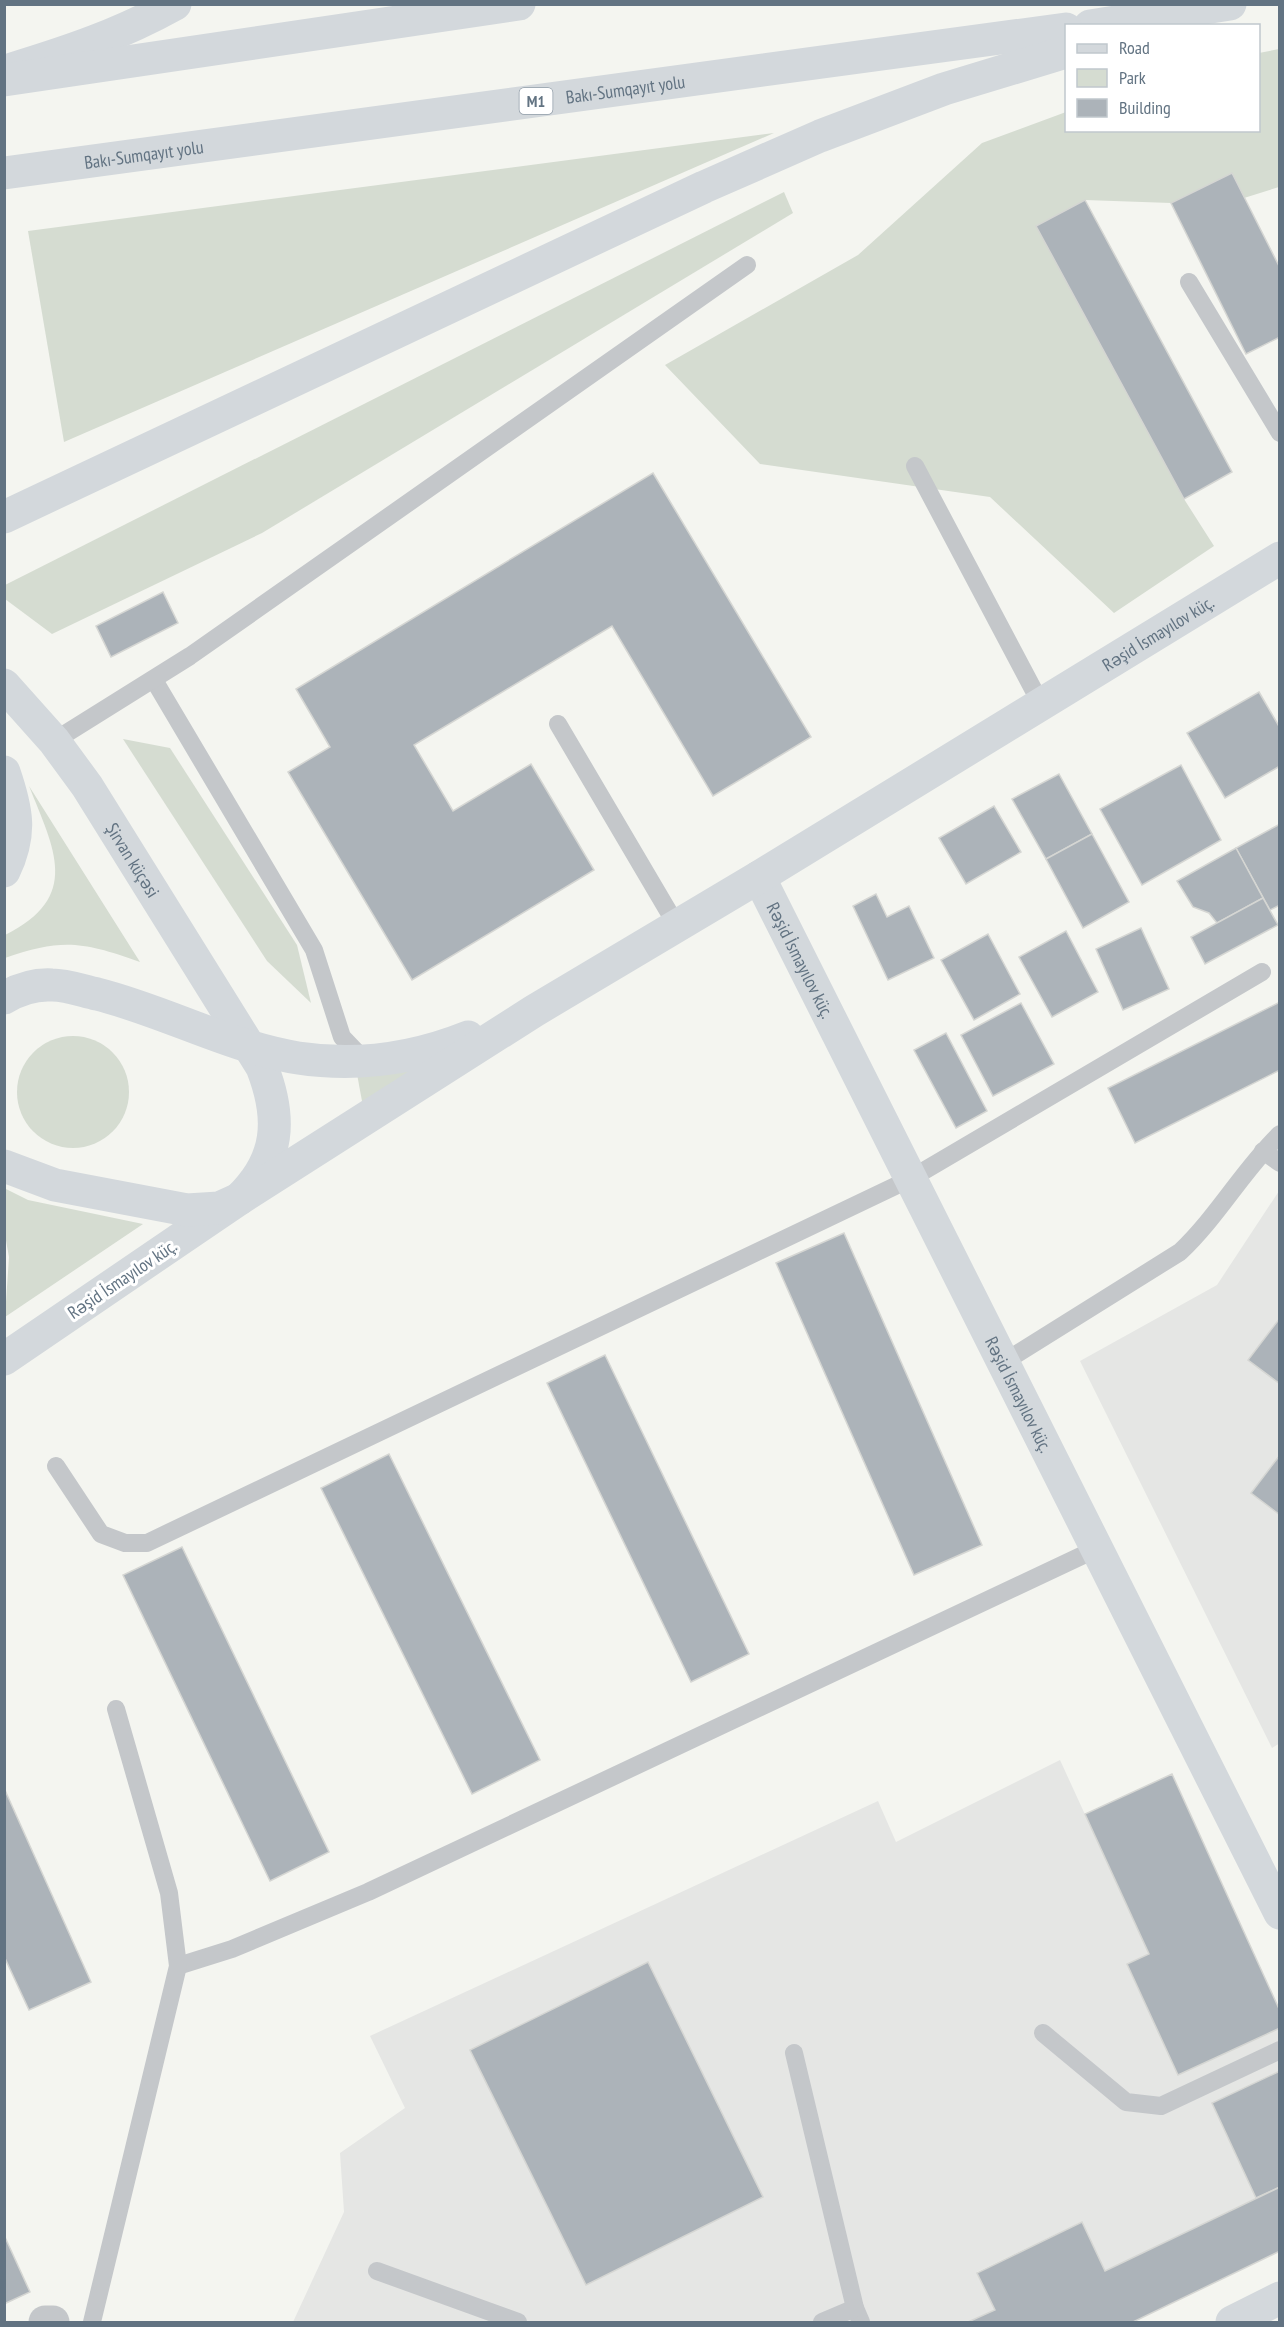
<svg xmlns="http://www.w3.org/2000/svg" width="1284" height="2327" viewBox="0 0 1284 2327" font-family="'PT Sans Narrow',sans-serif">
	<style>
		.built { fill: #e5e6e4 }
		.green { fill: #d5dcd1 }
		.building { fill: #acb3b9; stroke: #d5d6d3; stroke-width: 1.5 }
		.lines { fill: none; stroke-linecap: round; stroke-linejoin: round }
		.lane { stroke: #c4c7ca; stroke-width: 18 }
		.street { stroke: #c4c7ca; stroke-width: 33 }
		.secondary { stroke: #d3d8dc; stroke-width: 33 }
		.highway { stroke: #d3d8dc; stroke-width: 33 }
		.labels { text-anchor: middle; dominant-baseline: central; stroke-width: 6; stroke-linejoin: round; paint-order: stroke }
		.shield { fill: #fff; stroke: #919da8; stroke-width: 1.5 }
		.shield-label { font-size: 16px; font-weight: bold; fill: #627382 }
		.street-label { font-size: 18px; fill: #627382; stroke: #fff }
	</style>
	<rect width="100%" height="100%" fill="#f4f5f0"/>
	<!-- built -->
	<g class="built">
		<polygon points="1279,1191 1280,1743 1272,1748 1080,1361 1217,1285"/>
		<polygon points="1060,1760 1149,1954 1127,1965 1178,2074 1279,2028 1279,2071 1212,2103 1256,2198 1105,2271 1081,2222 977,2272 995,2310 968,2322 293,2322 344,2212 340,2153 405,2108 370,2036 878,1801 896,1842"/>
	</g>
	<!-- green -->
	<g class="green">
		<polygon points="1279,49 1279,187 1244,198 1232,173 1171,203 1085,200 1036,226 1184,499 1214,546 1114,613 990,497 760,464 665,365 858,255 982,143 1066,112 1066,130 1258,130 1259,53"/>
		<polygon points="774,133 64,442 28,231"/>
		<polygon points="784,192 793,213 262,533 52,634 5,599 5,585"/>
		<polygon points="123,739 170,748 297,945 311,1003 267,961"/>
		<path d="M29,786L140,962C83,942 63,938 5,958V935C82,897 54,849 29,786Z"/>
		<circle cx="73" cy="1092" r="56"/>
		<polygon points="472,1048 364,1112 357,1074"/>
		<polygon points="4,1188 28,1200 143,1224 5,1317 9,1257 5,1235"/>
	</g>
	<!-- building -->
	<g class="building">
		<polygon points="1232,173 1280,268 1280,337 1246,354 1171,203"/>
		<polygon points="1085,200 1232,472 1184,499 1036,226"/>
		<polygon points="653,473 811,737 713,796 612,626 414,745 453,811 531,764 594,870 412,980 288,772 330,747 296,689"/>
		<polygon points="163,592 178,623 111,657 96,626"/>
		<polygon points="1259,692 1280,728 1280,766 1225,798 1187,733"/>
		<polygon points="1181,765 1221,840 1142,885 1100,809"/>
		<polygon points="1059,774 1092,834 1046,859 1012,799"/>
		<polygon points="994,806 1021,852 966,884 939,838"/>
		<polygon points="1280,824 1280,905 1270,910 1236,848"/>
		<polygon points="1092,834 1129,902 1083,928 1046,859"/>
		<polygon points="1236,848 1263,898 1217,923 1209,913 1193,907 1177,881"/>
		<polygon points="876,894 887,917 909,906 934,958 888,980 853,906"/>
		<polygon points="1263,898 1278,925 1205,964 1191,937"/>
		<polygon points="1141,928 1169,989 1123,1010 1096,949"/>
		<polygon points="1066,931 1098,992 1052,1017 1019,957"/>
		<polygon points="988,934 1020,994 974,1020 941,960"/>
		<polygon points="1280,1002 1280,1070 1135,1143 1108,1088"/>
		<polygon points="1021,1003 1054,1064 993,1096 961,1035"/>
		<polygon points="946,1033 987,1111 956,1128 914,1050"/>
		<polygon points="844,1233 982,1545 914,1575 776,1263"/>
		<polygon points="1280,1318 1280,1384 1248,1360"/>
		<polygon points="605,1355 749,1654 691,1682 547,1383"/>
		<polygon points="389,1454 540,1760 472,1794 321,1488"/>
		<polygon points="1280,1455 1280,1515 1251,1493"/>
		<polygon points="182,1547 329,1852 270,1881 123,1575"/>
		<polygon points="1172,1774 1280,2011 1280,2028 1178,2075 1127,1964 1149,1954 1085,1814"/>
		<polygon points="4,1788 91,1982 29,2010 4,1956"/>
		<polygon points="648,1962 763,2197 586,2285 470,2050"/>
		<polygon points="1280,2071 1280,2187 1256,2198 1212,2103"/>
		<polygon points="1280,2187 1280,2251 1133,2322 968,2322 995,2310 977,2273 1082,2222 1105,2271"/>
		<polygon points="4,2235 30,2292 4,2304"/>
	</g>
	<g class="lines">
		<!-- lane -->
		<g class="lane">
			<polyline points="1189,282 1280,433"/>
			<polyline points="915,466 1041,704"/>
			<polyline points="154,680 314,950 342,1037 365,1061"/>
			<polyline points="558,724 677,926"/>
			<polyline points="54,741 190,656 747,265"/>
			<polyline points="1263,1151 1280,1163"/>
			<path d="M1004,1362L1180,1252C1218,1216 1243,1170 1280,1134"/>
			<polyline points="56,1466 101,1534 125,1543 147,1543 910,1179 1262,972"/>
			<polyline points="178,1966 232,1949 368,1892 1096,1549"/>
			<polyline points="1043,2033 1126,2102 1161,2106 1280,2050"/>
			<polyline points="794,2053 855,2308 861,2322"/>
			<polyline points="377,2271 518,2322"/>
			<polyline points="92,2322 178,1966 169,1893 116,1709"/>
			<polyline points="822,2322 855,2308"/>
		</g>
		<!-- street -->
		<polyline class="street" points="45,2322 53,2322"/>
		<!-- secondary -->
		<g class="secondary">
			<path d="M12,69C71,51 121,34 175,4"/>
			<path id="s1" d="M4,685L54,741L87,786L262,1067C282,1118 280,1160 239,1199L4,1359"/>
			<path d="M4,772C17,810 22,834 4,871"/>
			<path id="s2" d="M759,877L1280,1913"/>
			<path d="M4,998C19,989 35,984 52,985C67,985 83,991 97,994C165,1011 229,1047 298,1058C358,1067 413,1059 468,1037"/>
			<path id="s3" d="M4,1166L55,1185L187,1210L219,1208L239,1199L534,1011L759,877L1280,558"/>
			<polyline points="1232,2322 1280,2298"/>
		</g>
		<!-- highway -->
		<g class="highway">
			<polyline points="1090,26 1230,4"/>
			<polyline points="4,80 519,4"/>
			<path id="s4" d="M4,173L1066,29"/>
			<polyline points="4,517 704,187 820,136 944,89 1066,52"/>
		</g>
	</g>
	<g class="labels">
		<!-- shield labels -->
		<rect class="shield" x="519.5" y="88" width="33" height="26" rx="4.5"/>
		<g class="shield-label">
			<text x="536" y="101">M1</text>
		</g>
		<!-- street labels -->
		<g class="street-label">
			<text stroke="none"><textPath href="#s4" startOffset="627">Bakı-Sumqayıt yolu</textPath></text>
			<text stroke="none"><textPath href="#s4" startOffset="141">Bakı-Sumqayıt yolu</textPath></text>
			<text stroke="none"><textPath href="#s3" startOffset="1322">Rəşid İsmayılov küç.</textPath></text>
			<text stroke="none"><textPath href="#s1" startOffset="218">Şirvan küçəsi</textPath></text>
			<text stroke="none"><textPath href="#s2" startOffset="93">Rəşid İsmayılov küç.</textPath></text>
			<text transform="translate(122 1279) rotate(-34)">Rəşid İsmayılov küç.</text>
			<text stroke="none"><textPath href="#s2" startOffset="579">Rəşid İsmayılov küç.</textPath></text>
		</g>
	</g>
	<!-- border -->
	<rect width="1284" height="2327" fill="none" stroke="#627382" stroke-width="12"/>
	<!-- legend -->
	<rect x="1065" y="24" width="195" height="108" fill="#ffffff" stroke="#c0c7cd" stroke-width="1.5"/>
	<rect x="1077" y="44" width="30" height="9" fill="#d3d8dc" stroke="#c0c7cd" stroke-width="1.5"/>
	<text x="1119" y="54" font-size="18" fill="#627382">Road</text>
	<rect x="1077" y="69" width="30" height="18" fill="#d5dcd1" stroke="#c0c7cd" stroke-width="1.5"/>
	<text x="1119" y="84" font-size="18" fill="#627382">Park</text>
	<rect x="1077" y="99" width="30" height="18" fill="#acb3b9" stroke="#c0c7cd" stroke-width="1.5"/>
	<text x="1119" y="114" font-size="18" fill="#627382">Building</text>
</svg>
